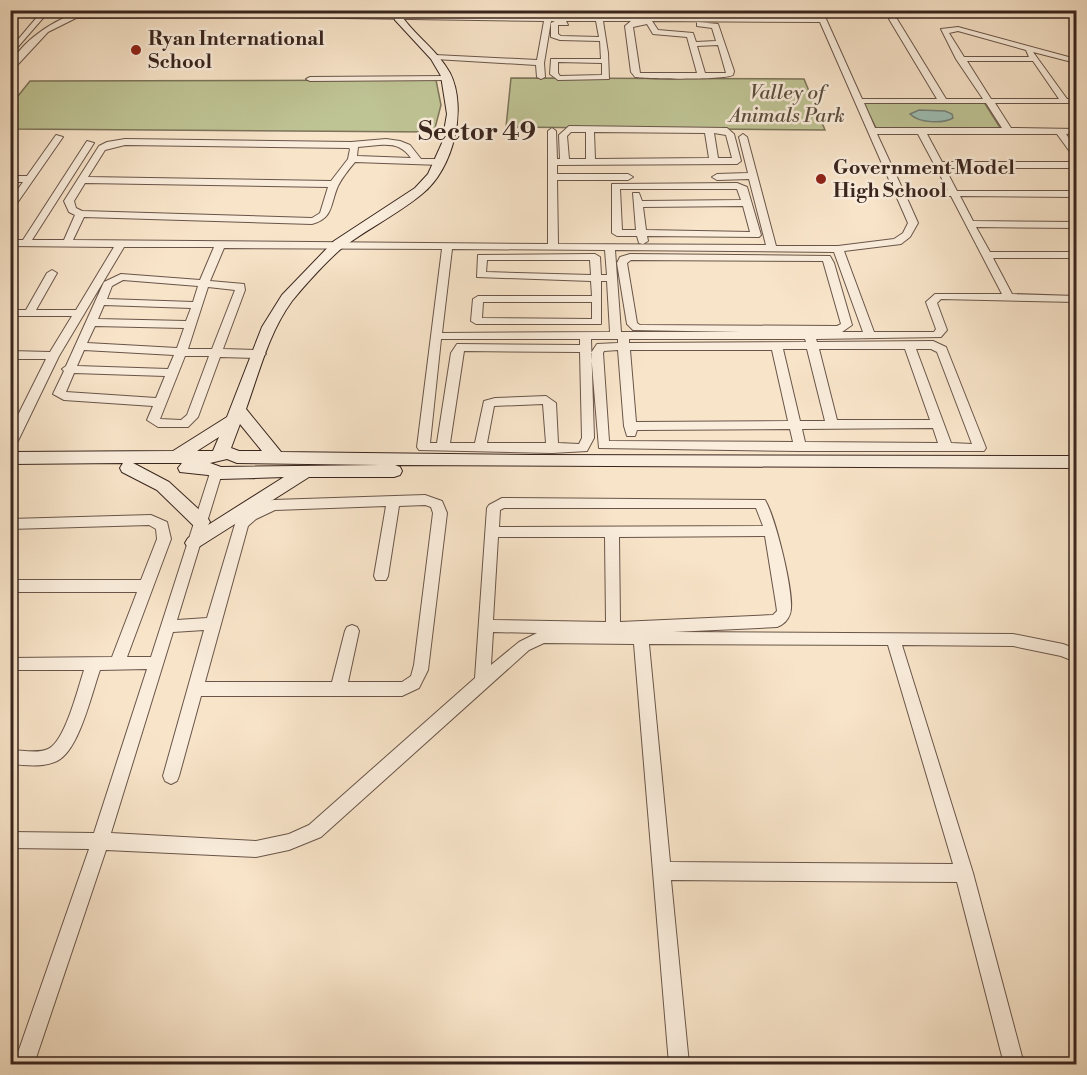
<svg xmlns="http://www.w3.org/2000/svg" width="1087" height="1075" viewBox="0 0 1087 1075" font-family="'Libre Bodoni',serif">
	<style>
		.green { fill: #bfc495; stroke: #7c745a; stroke-width: 1.5 }
		.water { fill: #9dbfb5; stroke: #758179; stroke-width: 1.5 }
		.lines { fill: none; stroke-linecap: round; stroke-linejoin: round }
		.street-casing { stroke: #695549; stroke-width: 2 }
		.secondary-casing { stroke: #39251e; stroke-width: 2 }
		.street { fill: #faeddc; fill-rule: evenodd }
		.secondary { fill: #faeddc; fill-rule: evenodd }
		.wall { fill: #c9897e; stroke: #39251e; stroke-width: 1.5 }
		.poi-dot { fill: #8f2418; stroke: #faeddc; stroke-width: 2 }
		.labels { text-anchor: middle; dominant-baseline: central; stroke-width: 5; stroke-linejoin: round; paint-order: stroke }
		.far-poi-label { font-size: 20px; font-weight: bold; fill: #39251e; stroke: #faeddc; text-anchor: start }
		.far-park-label { font-size: 20px; font-style: italic; fill: #5a4d3c; stroke: #faeddc }
		.far-district-label { font-size: 26px; font-weight: bold; fill: #39251e; stroke: #faeddc }
	</style>
	<rect width="100%" height="100%" fill="#f8e4c9"/>
	<filter id="stains"><feTurbulence type="fractalNoise" baseFrequency=".00333" numOctaves="4"/><feColorMatrix values="0 0 0 0 .2 0 0 0 0 .09 0 0 0 0 .02 0 0 0 .5 -.17"/></filter>
	<radialGradient id="worn" r=".72"><stop offset=".6" stop-color="#630" stop-opacity="0"/><stop offset="1" stop-color="#630" stop-opacity=".3"/></radialGradient>
	<!-- green -->
	<g class="green">
		<polygon points="511,78 804,79 825,130 506,127"/>
		<polygon points="436,80 441,105 434,132 11,129 10,106 30,81"/>
		<polygon points="863,102 984,102 1001,129 876,128"/>
	</g>
	<!-- water -->
	<path class="water" d="M919,110L945,111L952,114L953,118C942,124 919,123 910,114Z"/>
	<g class="lines">
		<!-- street casing -->
		<g class="street-casing">
			<g id="street">
				<polygon points="43,10 50,10 10,56 10,49"/>
				<path d="M815,10H822L862,99H937L889,19L893,17L897,19L946,99H983L956,59L941,29L958,27L1076,59V63L1033,52L1067,99H1076V103H995L1011,128L1076,129V133L1066,134L1076,148V157L1073,156L1057,134H927L942,162H1076V168H945L957,191H1076V197L960,196L973,221L1076,222V228L976,227L990,252H1076V258H993L1012,294L1076,296V302L941,299L937,303L947,330L941,337L816,339L817,342L933,341L946,347L986,448L984,451H800L599,448L591,353L597,344L618,343V339H591L594,438L587,451L552,453L419,450L417,447L442,249L224,248L210,281L244,284L245,290L223,349L260,350L266,354L260,358L220,357L198,417L188,427H158L147,420L153,406L64,400L53,394L64,371L62,369L66,366L104,282L121,274L200,280L214,247H124L59,356L17,443L10,447V431L46,359H10V351L50,352L72,316H10V310H26L47,273L52,270L57,273L36,310H76L114,247L10,246V240H23L87,141L94,143L32,240H64L75,215L69,212L64,201L99,146L107,142L125,139L351,142L386,139L400,141L410,145L421,159H441L445,162L441,165L355,162C349,169 342,178 338,186C330,204 334,218 312,224L84,217L73,240L548,244V131L552,128L556,131L557,159H560L559,135L569,126L727,128L734,134L741,161L737,164L557,165V174H628L633,177L628,180H557L558,244L766,245L749,179L717,180L712,177L717,174L748,173L739,137L743,134L747,137L776,246H838L894,239L903,233L908,223L820,22L652,21L658,30L693,33L696,42L716,41L712,28L697,26V22L718,24L734,71L733,75C725,80 649,79 635,77L631,72L625,26L631,21H603L608,53L609,79L558,80L550,74L551,59H601L600,41L560,40L551,37V23L555,21H551L544,63L545,77L541,79L537,77L536,65L435,59L431,57L435,55L537,60L544,21L278,17L76,18L48,32L10,73C10,48 53,20 75,14C323,13 570,17 818,18ZM566,21H596L599,37L561,36L558,34V25H568ZM647,24L653,34L687,37L697,73H640L633,27ZM958,31L1026,50L1029,57H964L949,33ZM718,45L726,73H705L697,46ZM967,61H1033L1059,99H991ZM558,62L602,63V75L560,76L558,73ZM864,103H986L1002,128H875ZM571,132H586V159H569L567,136ZM594,132L705,133L709,158L595,159ZM714,133L726,135L732,158H718ZM877,134H918L948,190H903ZM125,145L349,148L350,149L348,159L331,181L88,177L105,150ZM379,145C394,144 402,146 411,158L357,156L358,147ZM85,183L328,187L320,213L312,218L82,211L76,208L74,201ZM906,196H951L1002,294H935L926,302L936,329L934,332H874L844,251L901,244L910,237L918,223ZM452,249L605,250L607,275H601L600,257L595,254L478,255L477,277L591,281L592,296H478L473,299L471,321L476,324H601V281H607L610,332L442,333ZM615,250L834,252L863,332H842L852,325L834,263L830,256L630,254L620,257L617,263L627,324L633,330L740,332H621ZM487,260H590L591,275L486,272ZM631,260L823,261L841,324L837,326L640,325L637,323L627,263ZM123,280L198,286L193,302L107,299L112,286ZM208,287L235,290L212,349H188ZM483,302H592V319L482,318ZM104,305L191,308L186,321L98,319ZM95,326L184,328L177,348L87,343ZM441,339H580V345L457,344L451,353L437,443H430ZM629,339H805L806,342L629,343ZM783,349H807L825,421H800ZM819,349H905L930,420H837ZM916,349H931L937,352L972,444L951,443ZM84,350L174,355L168,369L77,366ZM618,350L624,426L627,436H635L637,430L790,429L793,442L609,441L603,353L604,351ZM630,350H772L788,421L636,422ZM464,351L580,352L582,438L579,444L558,443L556,403L546,396L495,398L484,401L475,443H450ZM185,356H209L187,415L181,420L160,419ZM74,373L165,376L156,398L66,392ZM543,404L546,443H487L494,406ZM933,428L938,443L805,442L802,429Z"/>
				<polygon points="446,76 449,76 449,80 310,81 306,79 310,77"/>
				<polygon points="56,135 63,137 13,209 10,210 10,200 23,182 10,182 10,176 27,176"/>
				<path d="M737,183L747,187L761,235L759,237L647,236L648,241L643,244L639,243L637,236H617L612,233V184ZM620,189H737L741,200L642,201L639,193H633L636,230H622ZM743,206L750,232L646,230L643,207Z"/>
				<path d="M216,468L222,473L177,620L207,618L235,524L246,511L273,500L425,495L442,501L447,513L428,670L419,688L402,696H201L179,776L177,781L171,784L165,781L163,776L204,630L173,632L111,833L256,841L289,834L309,825L475,678L487,508L489,505L502,498L765,500C775,516 796,598 790,614C788,620 783,625 777,627L673,632L1013,634L1063,644L1076,649V662L1061,656L1013,646L902,645L973,873L1024,1064H1004L957,882L671,880L689,1064H669L634,644L544,643L529,650L321,837L289,850L256,857L106,850L34,1064H14L89,849L10,848V832L94,833L147,669L100,670C92,692 79,751 57,761C42,768 26,765 10,764V750C22,750 37,754 48,749C65,742 78,688 84,670H10V658L112,657L137,592H10V580H141L157,539L156,529L149,525L10,529V519L151,515L167,522L171,539L127,657H151L210,473ZM425,505L431,507L433,513L414,665L411,676L402,682H348L359,631L357,627L352,625L347,627L345,631L332,682H205L248,526L256,519L275,510L386,506L374,576L376,580H386L388,576L399,506ZM504,508H756L763,526L499,527L500,510ZM765,536L776,604L777,611L773,615L620,622L619,537ZM498,537H605L606,622L493,620ZM493,632L537,633L519,642L491,665ZM649,644L888,645L953,864L670,862Z"/>
			</g>
		</g>
		<!-- secondary casing -->
		<g class="secondary-casing">
			<path id="secondary" d="M392,10H402L403,18C418,38 438,51 450,73C468,109 453,170 422,194C399,213 371,227 346,245C331,256 304,286 292,301C269,332 259,373 246,409L281,452L531,455L1076,456V468L395,465L400,467L402,471L400,475L394,477H309L194,550L188,548L185,543L188,538L204,528L195,527L157,490L122,472L120,468L123,463L10,464V452L173,451L227,417L262,327L282,295L334,241L415,188L428,174L442,143L447,114L441,76L431,59L395,20ZM240,424L262,451H239L231,448ZM219,437L213,451H197ZM227,459L237,463L380,465L221,467L210,463ZM133,463H182L178,468L180,472L208,475L220,479L284,477L208,525L210,522L207,517L169,482Z"/>
		</g>
		<!-- street -->
		<use href="#street" class="street"/>
		<!-- secondary -->
		<use href="#secondary" class="secondary"/>
	</g>
	<!-- wall -->
	<polygon class="wall" points="79,10 138,10 137,12 80,12"/>
	<!-- markers -->
	<g class="poi-dot">
		<circle cx="136" cy="50" r="6"/>
		<circle cx="821" cy="179" r="6"/>
	</g>
	<g class="labels">
		<!-- far-poi labels -->
		<g class="far-poi-label">
			<text x="148" y="39">Ryan International<tspan x="148" dy="23">School</tspan></text>
			<text x="833" y="168">Government Model<tspan x="833" dy="23">High School</tspan></text>
		</g>
		<!-- far-park labels -->
		<g class="far-park-label">
			<text x="787" y="93">Valley of<tspan x="787" dy="23">Animals Park</tspan></text>
		</g>
		<!-- far-district labels -->
		<g class="far-district-label">
			<text x="477" y="132">Sector 49</text>
		</g>
	</g>
	<!-- margin -->
	<rect width="1087" height="1075" fill="none" stroke="#f8e4c9" stroke-width="36"/>
	<rect x="12" y="12" width="1063" height="1051" fill="none" stroke="#39251e" stroke-width="3"/>
	<rect x="18" y="18" width="1051" height="1039" fill="none" stroke="#39251e" stroke-width="1.5"/>
	<rect width="100%" height="100%" filter="url(#stains)"/>
	<rect width="100%" height="100%" fill="url(#worn)"/>
</svg>
